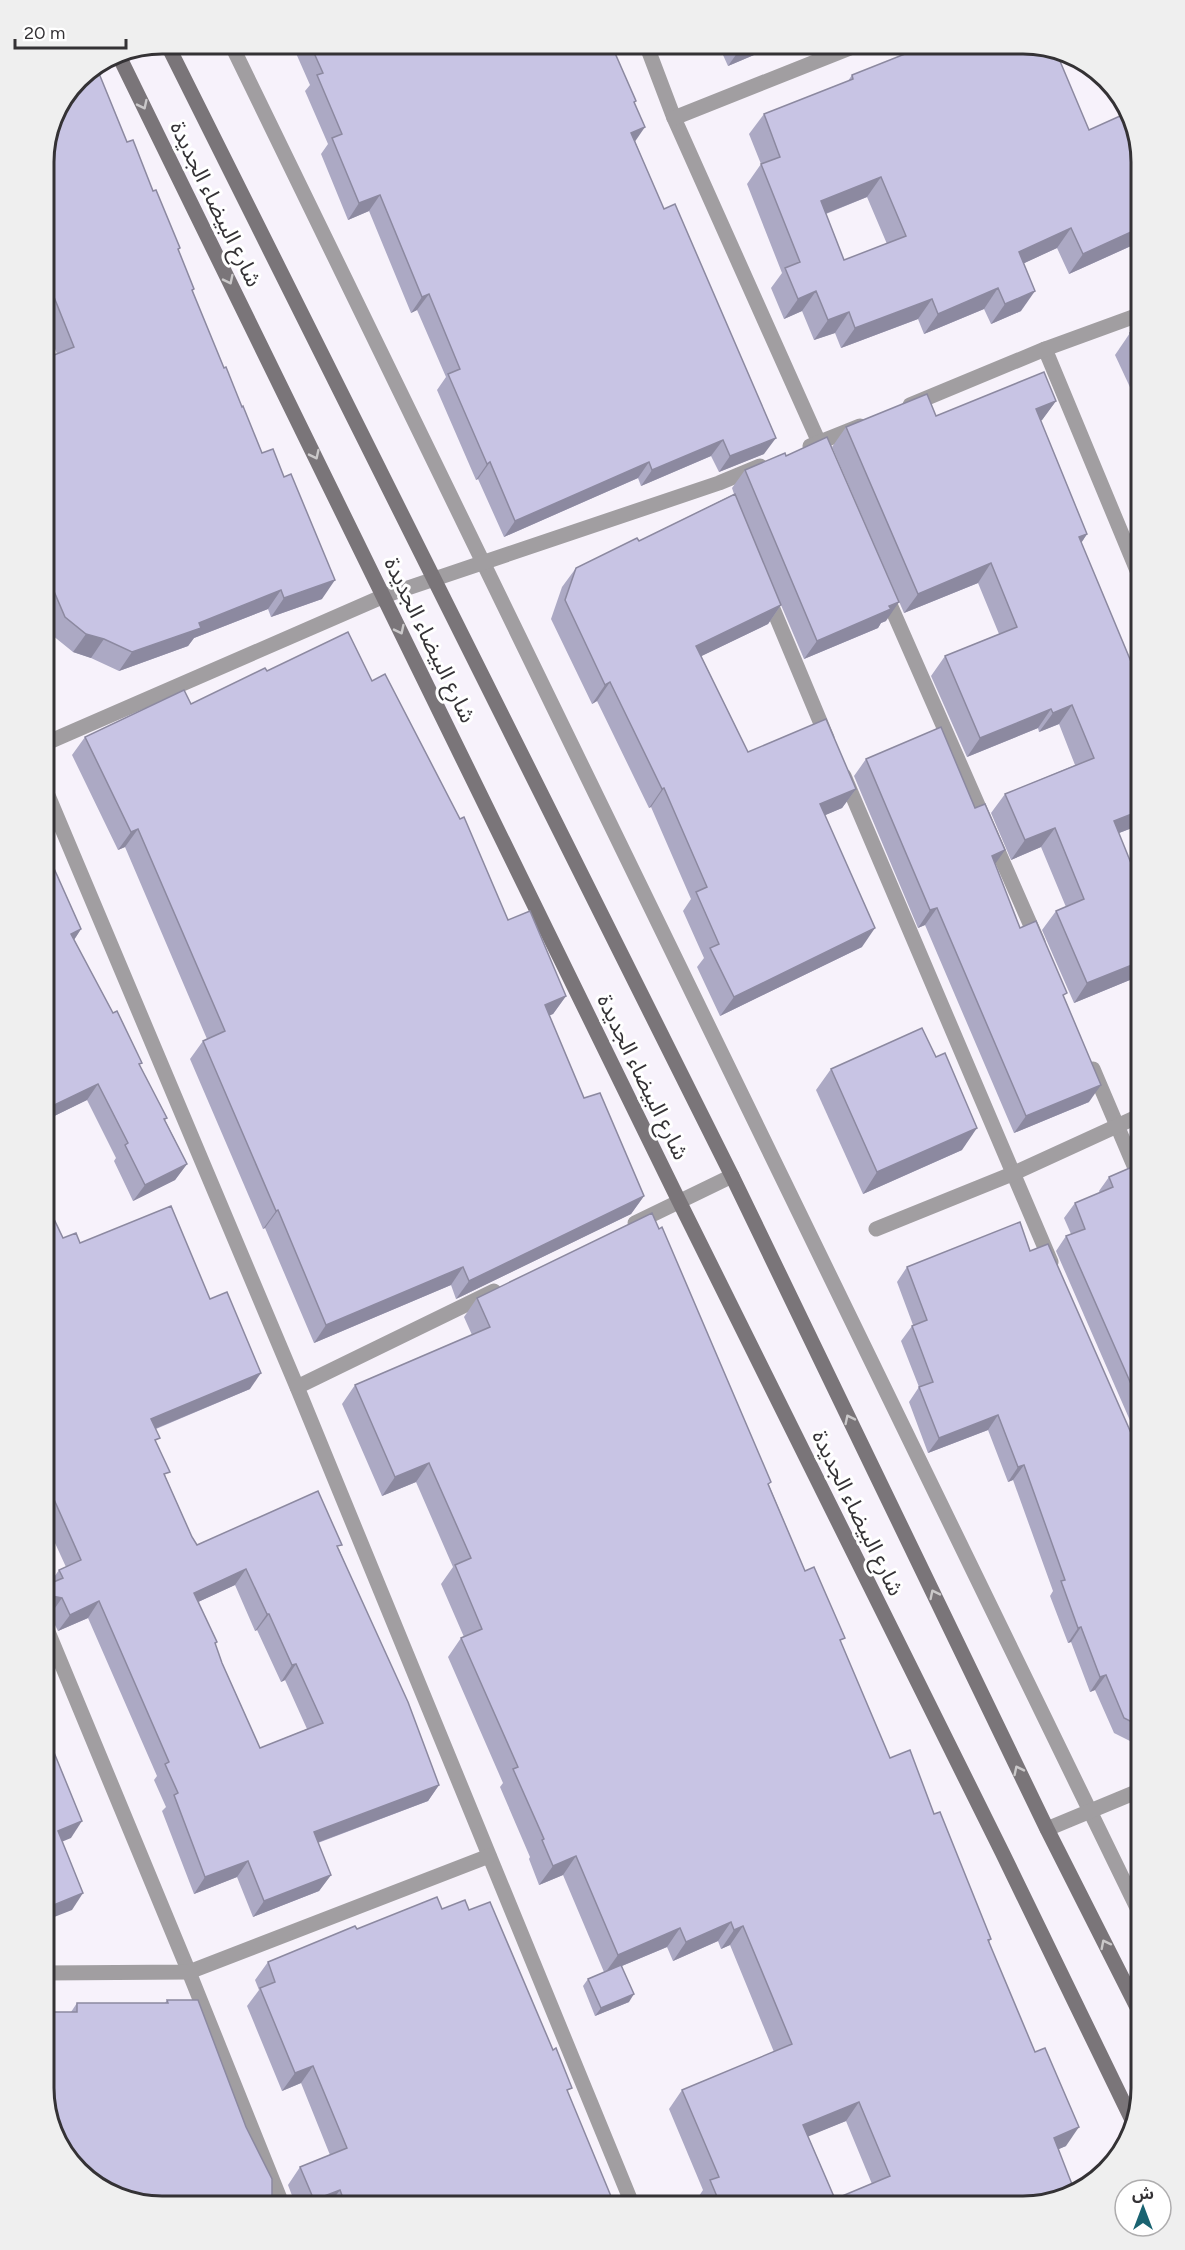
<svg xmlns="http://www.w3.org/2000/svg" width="1185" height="2250" viewBox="0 0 1185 2250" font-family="Figtree,'Noto Sans Arabic',sans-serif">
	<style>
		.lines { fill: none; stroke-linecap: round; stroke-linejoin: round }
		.street { stroke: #a19ea1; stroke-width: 15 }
		.secondary { stroke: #7a7579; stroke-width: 15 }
		.wall { fill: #aca9c4; fill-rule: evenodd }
		.shaded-wall { fill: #8c89a0 }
		.building { fill: #c8c4e4; stroke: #8c89a0; stroke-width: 1.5; fill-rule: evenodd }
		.oneway { stroke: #cac8c9 }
		.labels { text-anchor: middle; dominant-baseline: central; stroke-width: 6; stroke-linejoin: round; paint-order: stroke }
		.street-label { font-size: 22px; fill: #343235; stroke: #fff }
		.rim { fill: none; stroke: #343235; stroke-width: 3 }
	</style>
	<rect width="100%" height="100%" fill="#f7f2fb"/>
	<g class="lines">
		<!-- street -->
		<g class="street">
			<polyline points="231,44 1141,1916"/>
			<polyline points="646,44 674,118 826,458"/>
			<polyline points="674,118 860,44"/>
			<polyline points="1045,349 1141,580"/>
			<polyline points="910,405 1045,349 1141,314"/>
			<polyline points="810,446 860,426"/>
			<polyline points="885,593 1038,942"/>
			<polyline points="768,597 827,738"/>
			<polyline points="44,744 384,596 719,483 760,466"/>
			<polyline points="844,776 1051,1262"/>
			<polyline points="44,786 297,1387 633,2206"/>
			<polyline points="1093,1069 1141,1182"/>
			<polyline points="635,1223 732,1176"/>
			<polyline points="876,1229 1012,1174 1141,1115"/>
			<polyline points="297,1387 494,1291"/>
			<polyline points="44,1622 189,1972 283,2206"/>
			<polyline points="1047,1829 1141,1790"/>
			<polyline points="44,1973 189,1972 489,1856"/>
		</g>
		<!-- secondary -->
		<g class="secondary">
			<polyline points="167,44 732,1176 1047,1829 1141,2015"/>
			<polyline points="117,52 679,1201 1002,1852 1132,2120"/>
		</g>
	</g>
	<!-- wall -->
	<g class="wall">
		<polygon points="300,44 611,44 636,101 634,103 635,141 764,454 719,472 711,456 641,486 638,478 504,537 478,479 476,480 437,390 446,377 417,310 411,313 369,211 348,220 321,154 328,144 305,91 310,85 295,51"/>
		<polygon points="694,44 717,44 698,52"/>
		<polygon points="718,44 780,44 728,66"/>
		<path d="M941,52L1131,246L1069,274L1057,248L1024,263L1021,311L991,324L984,309L924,334L918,319L841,348L835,333L814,340L802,311L784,319L771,288L782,273L747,184L761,164L749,134L764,114L848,81L852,75ZM867,197L887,244L844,260L826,214Z"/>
		<polygon points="127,142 153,191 180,248 178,251 194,289 192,292 224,368 262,453 322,599 271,617 268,609 194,638 188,646 119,671 91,658 73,652 52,635 44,616 44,359 57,354 44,322 44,154"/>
		<polygon points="1142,329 1142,413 1115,355 1130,333"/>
		<polygon points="1056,401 1042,420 1040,421 1087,534 1081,543 1142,688 1142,814 1132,828 1119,833 1142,975 1074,1003 1042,930 1056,911 1066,907 1041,847 1011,860 991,813 1005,794 1075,765 1059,724 1039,732 1038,728 967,757 931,676 945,656 999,634 978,583 904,613 832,447 846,427"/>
		<polygon points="1142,431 1142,475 1130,447"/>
		<polygon points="745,470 886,621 881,623 878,628 804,659 781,605 768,624 701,656 748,752 856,789 842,808 825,815 862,947 720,1016 697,967 704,958 683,911 691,899 651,807 649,808 597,701 592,704 551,619 562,587 576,568 639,541 734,494 732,488"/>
		<polygon points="267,671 372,681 508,920 566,996 553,1014 549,1015 584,1098 644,1196 631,1214 456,1299 451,1285 314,1343 265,1228 263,1229 190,1059 203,1041 207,1039 125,847 118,850 72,755 85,737 191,704"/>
		<polygon points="866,759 995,864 1020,928 1064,998 1089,1102 1014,1133 925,925 918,928 854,776"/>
		<polygon points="44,846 81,929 74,940 167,1118 165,1120 187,1164 175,1180 133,1201 114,1161 116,1158 87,1100 44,1121"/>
		<polygon points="831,1069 962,1150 863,1194 816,1090"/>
		<polygon points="1142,1168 1142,1448 1056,1251 1066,1236 1071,1234 1064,1218 1075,1203 1100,1193 1099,1191 1109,1177"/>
		<path d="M44,1198L63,1238L80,1243L210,1299L250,1389L156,1429V1443L166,1478L192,1537L197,1545L339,1549L439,1785L428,1801L318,1843L331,1875L319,1891L253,1917L237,1877L194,1894L162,1811L166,1807L154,1780L157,1776L88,1618L58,1631L50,1615L49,1614L44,1636L49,1584L59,1570L66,1567L44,1519ZM235,1585L255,1631L257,1630L281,1682L285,1680L307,1729L260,1748L222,1663L215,1645L217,1642L198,1602Z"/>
		<polygon points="1030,1251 1142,1458 1142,1747 1114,1733 1095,1690 1090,1692 1071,1642 1068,1643 1050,1596 1053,1591 1013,1480 1008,1482 988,1430 928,1453 909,1402 919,1387 901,1341 912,1326 913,1325 897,1282 907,1267"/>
		<path d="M477,1298L769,1485L805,1571L841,1644L890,1758L934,1814L991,1939L989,1942L1066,2146L1058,2149L1023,2206H700L697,2199L703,2190L669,2109L682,2090L774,2052L730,1945L721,1949L718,1941L673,1961L667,1947L622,1966L629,2002L595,2016L583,1986L588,1979L604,1972L563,1875L539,1885L529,1859L530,1857L500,1787L503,1783L448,1657L461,1638L464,1637L441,1584L453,1567L416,1482L382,1496L342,1404L355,1385L472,1335L464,1317ZM846,2121L872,2184L835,2199L808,2136Z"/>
		<polygon points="442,1909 469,1910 568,2093 615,2206 296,2206 288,2185 300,2167 330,2155 301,2083 282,2091 247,2006 259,1990 255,1980 268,1962 357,1929"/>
		<polygon points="167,2000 272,2206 71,2012 77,2003 165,2003"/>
	</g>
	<!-- shaded-wall -->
	<g class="shaded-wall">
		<polygon points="704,44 717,44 698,52"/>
		<polygon points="752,44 780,44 728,66 740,49"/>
		<polygon points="645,127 634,143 631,133"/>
		<polygon points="881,177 867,197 807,221 821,201"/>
		<polygon points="380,195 369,211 348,220 359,203"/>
		<polygon points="1142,216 1142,230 1131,246 1069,274 1083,254"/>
		<polygon points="1071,228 1057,248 1005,272 1019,252"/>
		<polygon points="998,288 984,309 924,334 938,314"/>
		<polygon points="816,291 802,311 784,319 798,299"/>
		<polygon points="1035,291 1021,311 991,324 1005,304"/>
		<polygon points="429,294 417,310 411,313 422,297"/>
		<polygon points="932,299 918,319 841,348 855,328"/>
		<polygon points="849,312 835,333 814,340 828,320"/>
		<polygon points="1056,401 1042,420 1022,429 1036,409"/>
		<polygon points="776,438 764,454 719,472 730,456"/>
		<polygon points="723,440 711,456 641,486 652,470"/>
		<polygon points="490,462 478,479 476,480 487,464"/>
		<polygon points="649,462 638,478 504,537 515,521"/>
		<polygon points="1087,534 1074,554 1079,537"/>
		<polygon points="991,563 978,583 904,613 918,594"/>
		<polygon points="335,580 322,599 271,617 284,598"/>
		<polygon points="281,590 268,609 194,638 188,646 119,671 132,652 199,623"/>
		<polygon points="899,602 886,621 881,623 878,628 804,659 817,641"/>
		<polygon points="781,605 768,624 683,665 696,646"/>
		<polygon points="86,634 104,639 91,658 73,652"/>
		<polygon points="610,682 597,701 592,704 605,685"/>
		<polygon points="1072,705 1059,724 1039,732 1053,713"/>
		<polygon points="1051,709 1038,728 967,757 980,738"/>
		<polygon points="664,788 651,807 649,808 662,789"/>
		<polygon points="856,789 842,808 807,823 820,804"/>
		<polygon points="1142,810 1142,814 1132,828 1101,840 1114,821"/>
		<polygon points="1055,828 1041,847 1011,860 1025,840"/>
		<polygon points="138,829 125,847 118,850 131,832"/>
		<polygon points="1005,850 993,867 992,856"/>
		<polygon points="937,908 925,925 918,928 930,910"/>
		<polygon points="875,928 862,947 720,1016 734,997"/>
		<polygon points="81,929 70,946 71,934"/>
		<polygon points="1142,961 1142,975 1074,1003 1087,983"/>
		<polygon points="566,996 553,1014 532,1023 545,1005"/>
		<polygon points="98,1084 87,1100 44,1121 44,1110"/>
		<polygon points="1101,1085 1089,1102 1014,1133 1026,1116"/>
		<polygon points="977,1128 962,1150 863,1194 877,1172"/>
		<polygon points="187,1164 175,1180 133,1201 145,1185"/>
		<polygon points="644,1196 631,1214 456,1299 469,1281"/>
		<polygon points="278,1210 265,1228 263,1229 276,1211"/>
		<polygon points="463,1267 451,1285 314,1343 326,1325"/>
		<polygon points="261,1373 250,1389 140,1435 151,1419"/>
		<polygon points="998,1415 988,1430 928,1453 939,1438"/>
		<polygon points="429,1463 416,1482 382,1496 395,1477"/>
		<polygon points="1024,1465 1013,1480 1008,1482 1018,1467"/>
		<polygon points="246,1569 235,1585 183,1609 194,1593"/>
		<polygon points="52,1596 62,1598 50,1615 44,1613 44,1606 48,1599"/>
		<polygon points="99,1601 88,1618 58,1631 70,1615"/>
		<polygon points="267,1614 269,1614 257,1630 255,1631"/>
		<polygon points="52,1623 44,1636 44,1628"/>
		<polygon points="1081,1627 1071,1642 1068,1643 1078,1628"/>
		<polygon points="296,1664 285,1680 281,1682 292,1665"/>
		<polygon points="1106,1675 1095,1690 1090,1692 1100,1677"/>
		<polygon points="439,1785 428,1801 303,1848 314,1832"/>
		<polygon points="82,1821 71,1838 47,1848 58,1831"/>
		<polygon points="576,1856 563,1875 539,1885 553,1866"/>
		<polygon points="248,1861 237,1877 194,1894 205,1877"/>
		<polygon points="331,1875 319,1891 253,1917 264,1901"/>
		<polygon points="83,1893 72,1910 44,1921 44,1909"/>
		<polygon points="731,1922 718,1941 673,1961 686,1942"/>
		<polygon points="743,1926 730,1945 721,1949 734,1930"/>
		<polygon points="680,1928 667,1947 605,1973 618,1955"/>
		<polygon points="634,1994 629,2002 595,2016 601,2008"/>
		<polygon points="313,2066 301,2083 282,2091 295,2073"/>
		<polygon points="859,2102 846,2121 790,2144 803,2125"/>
		<polygon points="1079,2127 1066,2146 1041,2157 1054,2138"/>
		<polygon points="340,2190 328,2206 310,2206 314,2200"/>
	</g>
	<!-- building -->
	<g class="building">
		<polygon points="310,44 611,44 636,101 634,102 645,127 631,133 664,209 675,204 776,438 730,456 723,440 652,470 649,462 515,521 490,462 487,464 448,374 460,369 429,294 422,297 380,195 359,203 332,138 342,134 317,75 323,73"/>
		<polygon points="738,44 752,44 740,49"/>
		<path d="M930,44H938L941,52L960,44H1031L1057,54L1089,130L1129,112L1132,116L1142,162V216H1140L1142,219V227L1083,254L1071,228L1019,252L1035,291L1005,304L998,288L938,314L932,299L855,328L849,312L828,320L816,291L798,299L785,268L800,262L761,164L780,157L764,114L853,79L852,75ZM881,177L906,236L844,260L821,201Z"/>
		<polygon points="96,66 127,142 133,140 153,191 156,190 180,248 178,249 194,289 192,290 224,368 226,367 242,407 243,406 262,453 273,449 284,477 291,474 335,580 284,598 281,590 199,623 201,628 132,652 104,639 86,634 65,617 44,568 44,359 74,347 44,272 44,154 56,110 78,78"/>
		<polygon points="1142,329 1142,359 1130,333"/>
		<polygon points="1044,372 1056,401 1036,409 1087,534 1079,537 1142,688 1142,794 1140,794 1142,799 1142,810 1114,821 1135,873 1142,870 1142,961 1087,983 1056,911 1084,899 1055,828 1025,840 1005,794 1094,758 1072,705 1053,713 1051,709 980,738 945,656 1017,627 991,563 918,594 846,427 927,394 936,416"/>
		<polygon points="827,437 899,602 889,606 891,609 817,641 745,470 785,453 786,456"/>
		<polygon points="735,494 781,605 696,646 748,752 826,719 856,789 820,804 875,928 734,997 710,948 719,944 696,892 707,887 664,788 662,789 610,682 605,685 565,600 576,568 637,538 639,541"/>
		<polygon points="348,632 372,681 385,674 460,819 464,817 508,920 530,911 566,996 545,1005 584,1098 600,1093 644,1196 469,1281 463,1267 326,1325 278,1210 276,1211 203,1041 225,1031 138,829 131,832 85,737 184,690 191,704 265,668 267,671"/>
		<polygon points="941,727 975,808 985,804 1005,850 992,856 1020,928 1036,921 1067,993 1063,995 1101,1085 1026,1116 937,908 930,910 866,759"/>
		<polygon points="44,846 81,929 71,934 113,1013 117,1011 142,1063 139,1064 167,1118 164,1119 187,1164 145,1185 125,1145 128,1143 98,1084 44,1110"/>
		<polygon points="922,1028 936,1057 945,1053 977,1128 877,1172 831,1069"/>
		<polygon points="1139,1164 1142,1168 1142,1409 1066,1236 1085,1229 1075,1203 1113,1187 1109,1177"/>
		<path d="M44,1198L63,1238L76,1233L80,1243L171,1206L210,1299L227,1292L261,1373L151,1419L160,1438L155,1440L170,1472L164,1474L192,1537L197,1545L318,1491L342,1545L337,1546L408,1702L439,1785L314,1832L331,1875L264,1901L248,1861L205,1877L174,1795L178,1793L165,1764L169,1762L99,1601L70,1615L62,1598L52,1596L48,1599L46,1605L52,1623L44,1628V1586L63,1578L59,1570L81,1560L44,1477ZM246,1569L267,1614H269L292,1665L296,1664L323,1723L260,1748L222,1663L215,1643L217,1642L194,1593Z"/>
		<path d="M652,1213L659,1229L662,1227L771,1482L768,1484L805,1571L814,1567L845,1638L840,1640L890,1758L910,1750L934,1814L940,1812L991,1939L988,1940L1035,2052L1045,2048L1079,2127L1054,2138L1075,2192L1069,2197L1023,2206H721L710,2180L719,2177L682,2090L792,2044L743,1926L734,1930L731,1922L686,1942L680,1928L618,1955L576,1856L553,1866L542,1840L544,1839L513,1769L518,1767L461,1638L482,1629L455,1565L471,1558L429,1463L395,1477L355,1385L490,1327L477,1298ZM859,2102L890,2176L835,2199L803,2125Z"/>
		<polygon points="1020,1222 1030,1251 1048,1244 1142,1458 1142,1727 1124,1718 1106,1675 1100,1677 1081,1627 1078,1628 1061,1581 1065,1580 1024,1465 1018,1467 998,1415 939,1438 919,1387 933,1382 912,1326 927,1320 907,1267"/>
		<polygon points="44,1728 82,1821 58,1831 83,1893 44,1909"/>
		<polygon points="437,1897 442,1909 465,1900 469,1910 490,1902 553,2050 556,2048 572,2088 567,2090 615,2206 346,2206 340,2190 314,2200 300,2167 347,2148 313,2066 295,2073 260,1988 275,1982 268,1962 355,1926 357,1929"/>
		<polygon points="621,1965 634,1994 601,2008 588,1979"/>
		<polygon points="167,2000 198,2000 246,2127 272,2179 272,2206 154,2206 96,2186 53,2134 44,2088 44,2012 77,2012 77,2003 168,2003"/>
	</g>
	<!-- one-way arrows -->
	<defs><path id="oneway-chevron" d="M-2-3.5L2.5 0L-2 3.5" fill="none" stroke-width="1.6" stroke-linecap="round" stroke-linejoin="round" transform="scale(1.5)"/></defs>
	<g class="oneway">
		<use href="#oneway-chevron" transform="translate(143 105) rotate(64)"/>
		<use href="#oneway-chevron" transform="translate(229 280) rotate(64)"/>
		<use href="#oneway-chevron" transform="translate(315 455) rotate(64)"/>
		<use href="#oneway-chevron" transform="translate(400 630) rotate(64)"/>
		<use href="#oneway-chevron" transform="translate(849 1419) rotate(-116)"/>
		<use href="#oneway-chevron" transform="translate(934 1594) rotate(-116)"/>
		<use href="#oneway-chevron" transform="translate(1018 1770) rotate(-116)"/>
		<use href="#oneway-chevron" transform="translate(1105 1944) rotate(-117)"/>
	</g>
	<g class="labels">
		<!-- street labels -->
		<g class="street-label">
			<text transform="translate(216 204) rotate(64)">شارع البيضاء الجديدة</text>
			<text transform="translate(430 640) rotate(64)">شارع البيضاء الجديدة</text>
			<text transform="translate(643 1077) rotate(64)">شارع البيضاء الجديدة</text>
			<text transform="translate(858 1513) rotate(64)">شارع البيضاء الجديدة</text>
		</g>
	</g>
	<!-- crop -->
	<path d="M0 0H1185V2250H0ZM162 54H1023A108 108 0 0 1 1131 162V2088A108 108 0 0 1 1023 2196H162A108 108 0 0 1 54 2088V162A108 108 0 0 1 162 54Z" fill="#efefef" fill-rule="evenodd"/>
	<path class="rim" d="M162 54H1023A108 108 0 0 1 1131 162V2088A108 108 0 0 1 1023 2196H162A108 108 0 0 1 54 2088V162A108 108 0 0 1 162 54Z"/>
	<!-- north arrow -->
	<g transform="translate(1143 2208)"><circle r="28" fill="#ffffff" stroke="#aeadae" stroke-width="1.5"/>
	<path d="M0-4.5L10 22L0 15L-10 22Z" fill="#1a6371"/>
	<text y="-9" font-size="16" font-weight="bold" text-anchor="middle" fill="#343235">ش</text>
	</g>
	<!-- scale -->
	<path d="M15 39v9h111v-9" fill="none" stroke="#343235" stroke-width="3"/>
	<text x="24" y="39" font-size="18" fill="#343235" stroke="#ffffff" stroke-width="4.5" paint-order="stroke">20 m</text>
</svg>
